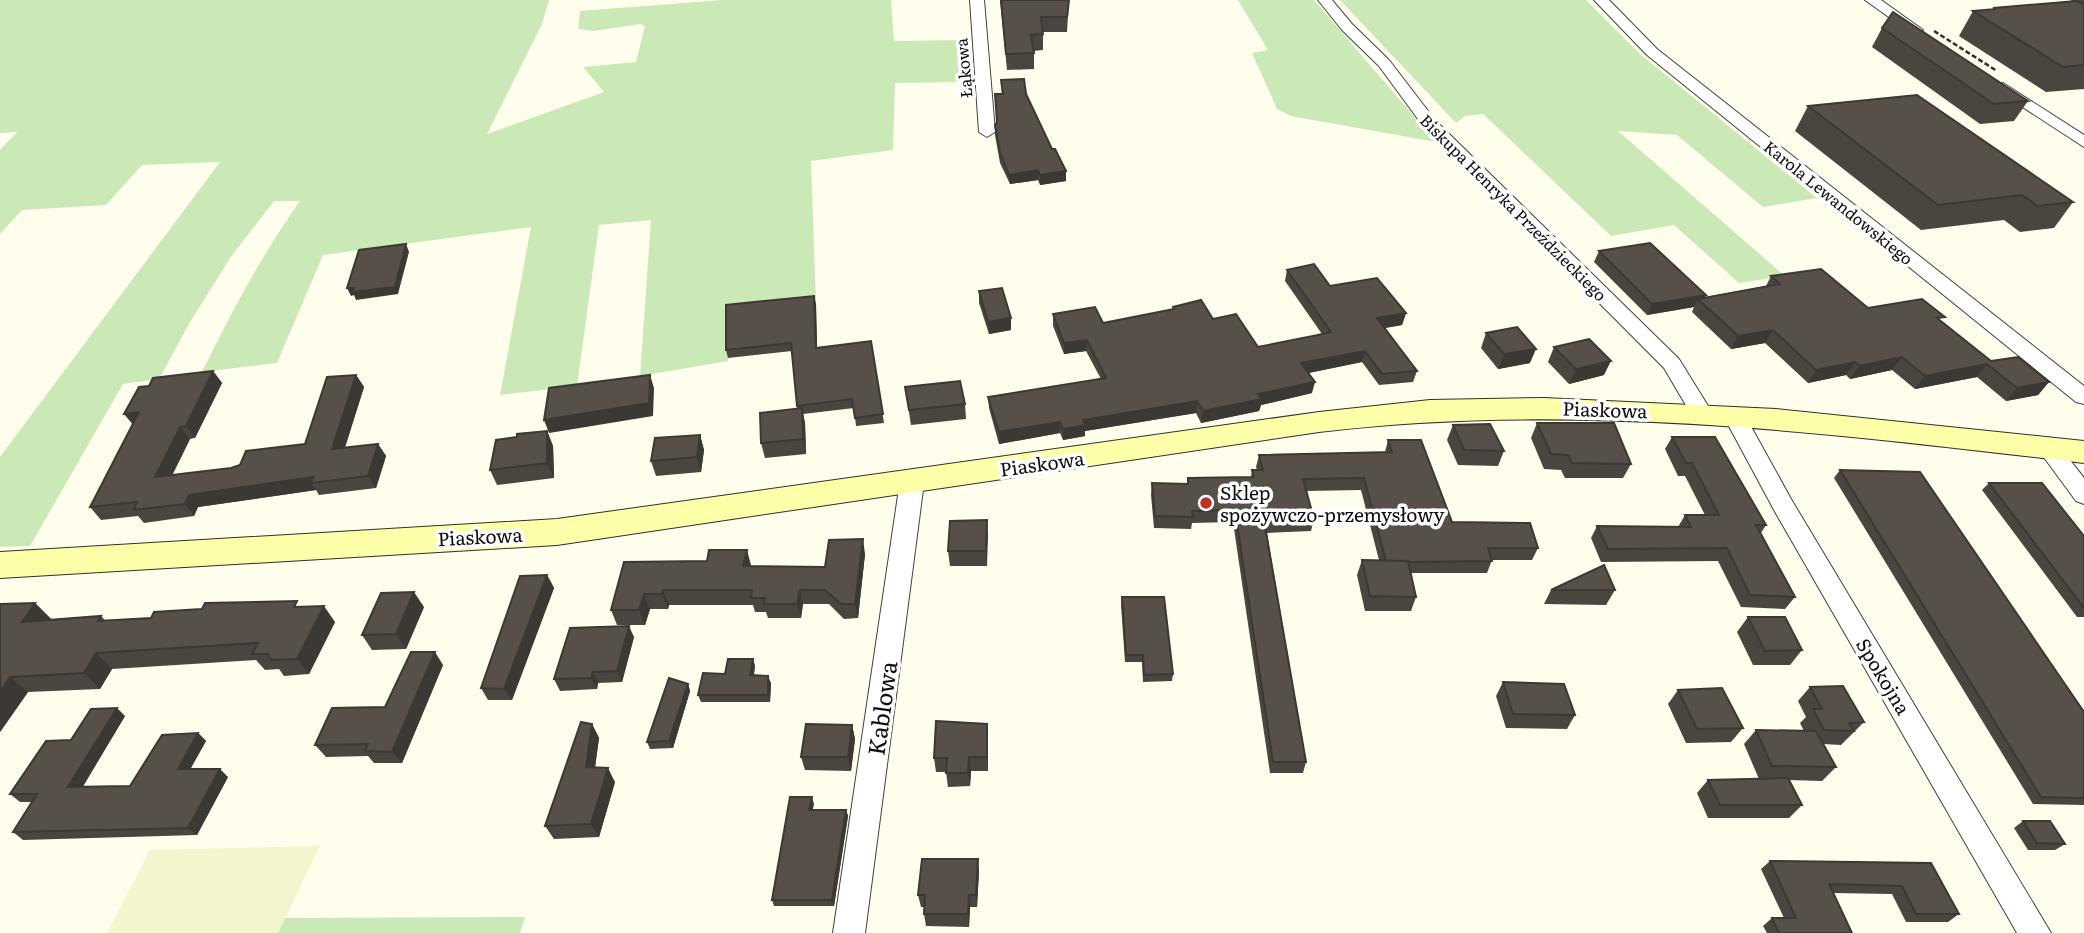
<svg xmlns="http://www.w3.org/2000/svg" width="2084" height="933" viewBox="0 0 2084 933" font-family="Literata,serif">
	<style>
		.farmland { fill: #f3f5cd }
		.green { fill: #cae9b7 }
		.lines { fill: none; stroke-linecap: round; stroke-linejoin: round }
		.street-casing { stroke: #404040; stroke-width: 2 }
		.secondary-casing { stroke: #2f2f2f; stroke-width: 2 }
		.path { stroke: #2f2f2f; stroke-width: 2.5; stroke-dasharray: 5 2.5; stroke-linecap: butt }
		.street { fill: #fff; fill-rule: evenodd }
		.secondary { fill: #fdffa8; fill-rule: evenodd }
		.wall { fill: #4a453f }
		.shaded-wall { fill: #3c3833 }
		.building { fill: #565049; stroke: #3c3833; stroke-width: 2 }
		.poi-dot { fill: #be3224; stroke: #fff; stroke-width: 2.5 }
		.labels { text-anchor: middle; dominant-baseline: central; stroke-width: 7; stroke-linejoin: round; paint-order: stroke }
		.far-street-label { font-size: 16px; fill: #0d0d0d; stroke: #fff }
		.street-label { font-size: 19px; fill: #0d0d0d; stroke: #fff }
		.poi-label { font-size: 19px; fill: #0d0d0d; stroke: #fff; text-anchor: start }
		.near-street-label { font-size: 23px; fill: #0d0d0d; stroke: #fff }
	</style>
	<rect width="100%" height="100%" fill="#fffeed"/>
	<!-- farmland -->
	<polygon class="farmland" points="320,846 278,933 107,933 150,850"/>
	<!-- green -->
	<g class="green">
		<path d="M0,0H549L542,24L487,134L604,92L583,67L636,62L645,26L640,24L594,31L578,29L580,11L723,0H891L894,41L967,40L968,82L895,83L893,150L811,161L816,304L728,314V361L640,376L651,220L599,225L577,386L500,395L531,227L323,255L277,363L202,372C231,312 262,255 300,201H274L230,258L190,322L159,379L123,384L30,546L0,547V457L220,162L142,165L106,205L22,210L0,234V150L17,132L0,133Z"/>
		<polygon points="1238,0 1314,0 1436,142 1291,116 1277,109 1252,53 1268,50"/>
		<polygon points="1340,0 1586,0 1640,54 1817,198 1763,207 1677,135 1618,131 1785,276 1739,283 1674,225 1611,236 1483,114 1465,116 1456,123"/>
		<polygon points="525,917 520,933 278,933 285,918"/>
	</g>
	<g class="lines">
		<!-- street casing -->
		<g class="street-casing">
			<g id="street">
				<polygon points="970,0 984,0 995,132 987,137 979,132"/>
				<polygon points="1318,0 1332,0 1352,24 1389,60 1435,120 1679,359 1713,414 1710,419 1702,421 1694,419 1664,368 1423,126 1379,66 1342,30"/>
				<polygon points="1594,0 1609,0 1657,49 2084,386 2084,404 2076,402 1647,55"/>
				<polygon points="1865,0 1881,0 1923,30 1916,34 1911,33"/>
				<polygon points="2003,83 2084,135 2084,147 1998,91 1995,88 1998,85"/>
				<polygon points="1735,409 1743,412 1791,499 2051,933 2017,933 1774,510 1724,417 1727,412"/>
				<polygon points="2048,440 2056,442 2084,478 2084,504 2076,501 2037,448 2040,442"/>
				<polygon points="912,474 920,476 924,482 865,933 833,933 900,482 904,476"/>
			</g>
		</g>
		<!-- secondary casing -->
		<g class="secondary-casing">
			<path id="secondary" d="M1544,398L1776,409L2084,441V463C1830,433 1575,401 1319,432L557,545L0,578V552L557,519L1319,412L1430,400Z"/>
		</g>
		<!-- path -->
		<polyline class="path" points="1934,31 1997,71"/>
		<!-- street -->
		<use href="#street" class="street"/>
		<!-- secondary -->
		<use href="#secondary" class="secondary"/>
	</g>
	<!-- wall -->
	<g class="wall">
		<polygon points="1000,0 1069,0 1067,32 1043,32 1043,50 1034,51 1034,69 1007,70"/>
		<polygon points="2070,0 2084,0 2084,89 2046,92 1959,36 1973,11 1992,10 1993,8 2072,1"/>
		<polygon points="1882,28 2028,101 2014,121 1980,124 1872,47"/>
		<polygon points="1001,80 1026,94 1052,149 1066,171 1066,181 1040,185 1038,180 1010,184 1000,163 995,135 995,125 997,123 1002,94"/>
		<polygon points="1808,106 2073,202 2054,228 2020,232 2004,220 1921,230 1795,131"/>
		<polygon points="1599,251 1706,295 1705,297 1766,286 1771,276 1868,308 1941,322 1991,361 2049,382 2038,395 2006,401 1977,377 1915,389 1892,370 1850,379 1846,375 1808,383 1765,343 1731,349 1692,312 1694,307 1647,315 1594,262"/>
		<polygon points="1287,270 1406,313 1402,325 1384,328 1417,371 1413,382 1379,385 1362,362 1308,373 1312,393 1261,405 1259,411 1201,423 1196,413 1085,431 1085,436 1063,440 1060,433 999,444 989,408 988,397 1101,379 1086,351 1064,354 1053,326 1053,314 1103,323 1172,310 1173,307 1213,319 1258,347 1322,334 1285,281"/>
		<polygon points="979,291 1011,330 989,334 979,303"/>
		<polygon points="816,304 817,348 871,341 884,423 856,426 854,408 803,414 805,423 806,454 765,458 761,443 797,408 792,351 728,358 726,350"/>
		<polygon points="1486,333 1530,363 1498,369 1481,348"/>
		<polygon points="1554,347 1604,375 1569,384 1548,362"/>
		<polygon points="213,371 222,383 195,438 190,439 172,475 231,468 305,444 356,375 364,387 345,448 378,444 386,456 376,488 319,495 316,490 198,507 194,516 144,523 138,516 101,520 90,507 133,424"/>
		<polygon points="905,387 965,404 966,419 911,425"/>
		<polygon points="1537,423 1631,464 1623,478 1565,478 1561,470 1544,469 1531,438"/>
		<polygon points="1453,425 1504,451 1498,466 1458,465 1447,440"/>
		<polygon points="547,431 553,446 554,478 497,485 490,470 517,437"/>
		<polygon points="700,435 704,450 701,472 656,476 651,461"/>
		<polygon points="1672,437 1766,525 1761,533 1795,597 1785,609 1741,607 1718,561 1601,562 1591,538 1597,526 1678,527 1685,515 1705,515 1685,476 1678,476 1665,449"/>
		<polygon points="1388,440 1452,522 1538,548 1532,560 1492,560 1487,573 1411,573 1416,597 1411,611 1365,611 1357,575 1362,560 1379,560 1361,490 1306,491 1314,519 1311,531 1267,533 1306,762 1303,773 1270,773 1233,522 1192,523 1191,529 1154,528 1151,495 1152,483 1187,484 1188,478 1251,477 1252,470 1257,470 1256,467 1259,455 1385,452"/>
		<polygon points="1840,470 2084,712 2084,805 2033,804 1834,478"/>
		<polygon points="1989,483 2084,536 2084,617 2077,617 1982,490"/>
		<polygon points="987,520 987,566 950,566 948,551"/>
		<polygon points="865,554 858,618 844,619 829,604 803,604 801,618 768,618 766,612 755,612 753,605 669,605 668,609 650,609 645,625 617,625 611,610 707,561 751,565 751,566 825,567"/>
		<polygon points="547,575 554,588 512,700 488,700 481,688"/>
		<polygon points="1551,590 1615,590 1606,605 1544,604"/>
		<polygon points="1122,597 1173,674 1172,681 1143,682 1142,662 1125,662 1121,604"/>
		<polygon points="35,603 51,619 51,620 101,616 106,621 301,607 335,622 309,674 284,676 279,669 265,670 256,660 112,669 100,689 28,692 0,732 0,604"/>
		<polygon points="424,607 406,649 372,650 362,635"/>
		<polygon points="1748,617 1802,650 1790,665 1753,665 1737,632"/>
		<polygon points="634,637 622,682 598,683 597,689 560,691 554,679"/>
		<polygon points="753,659 755,666 754,675 771,683 770,702 701,702 698,695 725,674"/>
		<polygon points="443,665 402,763 374,763 368,756 326,757 315,745 385,707"/>
		<polygon points="1503,682 1575,715 1567,729 1506,728 1496,696"/>
		<polygon points="688,684 690,691 673,748 650,749 647,742"/>
		<polygon points="1810,687 1864,722 1841,745 1823,744 1836,767 1822,781 1789,780 1802,805 1789,818 1708,818 1697,793 1708,780 1759,779 1744,744 1756,730 1804,731 1800,723 1806,717 1798,701"/>
		<polygon points="1678,690 1743,728 1731,742 1686,743 1668,704"/>
		<polygon points="125,716 82,787 130,786 198,733 206,741 190,769 228,777 197,835 23,840 13,832 32,802 20,802 10,794 71,740"/>
		<polygon points="592,724 599,738 595,768 615,782 599,837 554,839 545,826"/>
		<polygon points="852,725 855,739 851,771 805,770 801,757"/>
		<polygon points="988,737 988,771 971,771 970,786 948,787 946,772 936,772 934,758"/>
		<polygon points="814,804 812,810 846,810 848,816 834,906 774,906 772,900"/>
		<polygon points="2023,821 2065,844 2055,850 2028,850 2014,828"/>
		<polygon points="1770,861 1931,863 1959,914 1948,922 1906,922 1892,894 1833,893 1852,933 1767,933 1763,926 1772,918 1784,918 1761,869"/>
		<polygon points="979,871 977,907 970,907 969,927 926,926 924,914 924,907 921,907 918,895"/>
	</g>
	<!-- shaded-wall -->
	<g class="shaded-wall">
		<polygon points="1038,170 1038,180 1010,184 1009,175"/>
		<polygon points="1066,171 1066,181 1040,185 1040,175"/>
		<polygon points="406,244 409,252 398,294 356,300 354,295 351,296 347,288"/>
		<polygon points="1706,295 1703,303 1698,299 1694,307 1647,315 1652,304"/>
		<polygon points="814,296 816,304 817,356 816,348"/>
		<polygon points="1406,313 1402,325 1374,330 1377,318"/>
		<polygon points="1011,318 1011,330 989,334 988,322"/>
		<polygon points="1773,330 1765,343 1731,349 1738,336"/>
		<polygon points="1087,340 1086,351 1064,354 1064,343"/>
		<polygon points="1536,349 1530,363 1498,369 1504,354"/>
		<polygon points="1365,351 1362,362 1299,375 1301,363"/>
		<polygon points="1902,357 1892,370 1850,379 1859,366"/>
		<polygon points="1611,361 1604,375 1569,384 1576,369"/>
		<polygon points="1855,362 1846,375 1808,383 1816,370"/>
		<polygon points="1987,364 1977,377 1915,389 1925,376"/>
		<polygon points="213,371 222,383 195,438 186,426"/>
		<polygon points="356,375 364,387 340,462 332,449"/>
		<polygon points="650,375 654,388 653,416 549,433 544,420"/>
		<polygon points="1315,382 1312,393 1261,405 1259,411 1201,423 1203,411 1258,394"/>
		<polygon points="2049,382 2038,395 2006,401 2017,388"/>
		<polygon points="1197,401 1196,413 1085,431 1085,436 1063,440 1063,429 1083,420"/>
		<polygon points="802,408 805,423 806,454 803,439"/>
		<polygon points="139,412 134,426 124,414"/>
		<polygon points="1060,422 1060,433 999,444 999,432"/>
		<polygon points="180,427 190,439 165,490 155,477"/>
		<polygon points="547,431 553,446 554,478 547,463"/>
		<polygon points="700,435 704,450 701,472 697,457"/>
		<polygon points="378,444 386,456 376,488 368,476"/>
		<polygon points="313,477 311,483 316,490 198,507 194,516 185,504 189,495"/>
		<polygon points="987,520 988,535 987,566 986,551"/>
		<polygon points="863,539 865,554 858,618 855,604"/>
		<polygon points="747,550 751,565 747,581 743,566"/>
		<polygon points="547,575 554,588 512,700 504,689"/>
		<polygon points="663,590 669,605 668,609 662,594"/>
		<polygon points="800,590 803,604 801,618 797,604"/>
		<polygon points="414,592 424,607 406,649 396,634"/>
		<polygon points="644,594 650,609 645,625 639,610"/>
		<polygon points="35,603 51,619 39,637 22,622"/>
		<polygon points="324,606 335,622 309,674 297,659"/>
		<polygon points="629,626 634,637 622,682 617,671"/>
		<polygon points="435,652 443,665 402,763 392,752"/>
		<polygon points="96,653 112,669 100,689 84,673"/>
		<polygon points="753,659 755,666 752,682 750,675"/>
		<polygon points="593,672 598,683 597,689 591,678"/>
		<polygon points="768,676 771,683 770,702 768,695"/>
		<polygon points="10,677 28,692 0,732 0,692"/>
		<polygon points="688,684 690,691 673,748 669,741"/>
		<polygon points="117,708 125,716 78,795 68,787"/>
		<polygon points="592,724 599,738 593,781 586,767"/>
		<polygon points="987,724 988,737 988,771 987,757"/>
		<polygon points="852,725 855,739 851,771 848,757"/>
		<polygon points="198,733 206,741 186,777 178,769"/>
		<polygon points="969,757 971,771 970,786 968,773"/>
		<polygon points="608,768 615,782 599,837 591,824"/>
		<polygon points="220,769 228,777 197,835 188,828"/>
		<polygon points="812,797 814,804 811,817 809,810"/>
		<polygon points="846,810 848,816 834,906 832,900"/>
		<polygon points="978,859 979,871 977,907 976,895"/>
		<polygon points="969,895 970,907 969,927 968,914"/>
	</g>
	<!-- building -->
	<g class="building">
		<polygon points="1001,0 1069,0 1067,17 1041,17 1043,34 1031,35 1034,53 1006,54"/>
		<polygon points="2077,1 2084,5 2084,65 2063,67 1973,11 1996,9 1993,8"/>
		<polygon points="1893,12 2028,101 1994,104 1882,28"/>
		<polygon points="1024,79 1026,94 1052,149 1055,149 1066,171 1040,175 1038,170 1009,175 1000,153 995,125 997,122 995,94 1003,94 1001,80"/>
		<polygon points="1917,95 2073,202 2038,206 2022,195 1938,205 1808,106"/>
		<polygon points="1650,243 1706,295 1652,304 1599,251"/>
		<polygon points="406,244 395,287 352,292 354,288 347,288 359,250"/>
		<polygon points="1314,264 1330,286 1377,278 1406,313 1377,318 1417,371 1382,374 1365,351 1301,363 1315,382 1258,394 1262,399 1203,411 1197,401 1083,420 1086,425 1063,429 1060,422 999,432 988,397 1106,378 1087,340 1064,343 1053,314 1095,307 1103,323 1174,309 1173,307 1201,300 1213,319 1236,314 1258,347 1318,335 1331,332 1287,270"/>
		<polygon points="1821,269 1868,308 1922,299 1945,317 1937,318 1991,361 2018,357 2049,382 2017,388 1987,364 1925,376 1902,357 1859,366 1855,362 1816,370 1773,330 1738,336 1698,299 1780,284 1771,276"/>
		<polygon points="1002,288 1011,318 988,322 979,291"/>
		<polygon points="814,296 816,348 871,341 883,414 855,418 852,399 797,406 791,343 726,350 726,305"/>
		<polygon points="1517,327 1536,349 1504,354 1486,333"/>
		<polygon points="1589,339 1611,361 1576,369 1554,347"/>
		<polygon points="213,371 186,426 180,427 155,477 231,468 240,465 246,451 305,444 327,377 356,375 332,449 378,444 368,476 311,483 313,477 189,495 185,504 134,510 137,502 90,507 139,412 124,414 139,387 149,386 153,378"/>
		<polygon points="650,375 649,403 544,420 549,388"/>
		<polygon points="960,381 965,404 909,410 905,387"/>
		<polygon points="802,408 803,439 761,443 760,413"/>
		<polygon points="1537,423 1614,423 1631,464 1572,463 1568,455 1551,454"/>
		<polygon points="1490,424 1504,451 1464,450 1453,425"/>
		<polygon points="547,431 547,463 490,470 496,440 517,437 517,434"/>
		<polygon points="700,435 697,457 651,461 655,438"/>
		<polygon points="1672,437 1715,437 1766,525 1756,525 1795,597 1750,595 1727,548 1608,549 1597,526 1691,527 1685,515 1719,515 1692,463 1686,463"/>
		<polygon points="1388,440 1421,440 1452,522 1530,523 1538,548 1488,548 1492,561 1408,562 1386,561 1364,478 1303,479 1314,519 1264,521 1306,762 1273,762 1235,510 1192,511 1193,517 1155,516 1152,483 1188,484 1188,478 1254,477 1252,470 1263,470 1259,455 1392,452"/>
		<polygon points="1840,470 1920,472 2084,712 2084,798 2041,797"/>
		<polygon points="1989,483 2042,483 2084,536 2084,608"/>
		<polygon points="987,520 986,551 948,551 950,521"/>
		<polygon points="863,539 855,604 841,604 825,590 800,590 797,604 764,604 765,598 751,598 752,590 663,590 662,594 644,594 639,610 611,610 624,562 707,561 709,550 747,550 743,566 825,567 829,540"/>
		<polygon points="1362,560 1408,561 1416,597 1370,596"/>
		<polygon points="1604,565 1615,590 1551,590"/>
		<polygon points="547,575 504,689 481,688 520,576"/>
		<polygon points="414,592 396,634 362,635 381,593"/>
		<polygon points="1122,597 1164,597 1173,674 1144,675 1143,655 1126,655"/>
		<polygon points="297,601 294,607 324,606 297,659 271,660 268,654 252,654 258,643 96,653 84,673 10,677 0,692 0,604 35,603 22,622 101,616 98,621 151,618 154,612 202,609 205,603"/>
		<polygon points="1748,617 1785,617 1802,650 1765,651"/>
		<polygon points="629,626 617,671 593,672 591,678 554,679 570,628"/>
		<polygon points="411,652 435,652 392,752 365,751 368,744 315,745 332,708 385,707"/>
		<polygon points="728,659 753,659 750,675 768,676 768,695 698,695 703,673 725,674"/>
		<polygon points="669,678 688,684 669,741 647,742"/>
		<polygon points="1503,682 1564,684 1575,715 1513,714"/>
		<polygon points="1843,686 1864,722 1849,723 1854,731 1824,730 1813,709 1822,709 1810,687"/>
		<polygon points="1722,688 1743,728 1697,729 1678,690"/>
		<polygon points="117,708 68,787 130,786 162,735 198,733 178,769 220,769 188,828 13,832 37,794 10,794 46,741 71,740 91,709"/>
		<polygon points="936,721 987,724 987,757 969,757 968,773 946,773 947,758 934,758"/>
		<polygon points="581,722 592,724 586,767 608,768 591,824 545,826"/>
		<polygon points="806,724 852,725 848,757 801,757"/>
		<polygon points="1756,730 1816,731 1836,767 1772,766"/>
		<polygon points="1788,778 1802,805 1720,805 1708,780"/>
		<polygon points="790,797 812,797 809,810 846,810 832,900 772,900"/>
		<polygon points="2023,821 2050,821 2065,844 2037,843"/>
		<polygon points="922,859 978,859 976,895 969,895 968,914 924,914 925,895 918,895"/>
		<polygon points="1770,861 1931,863 1959,914 1916,914 1902,886 1829,884 1852,933 1779,933 1772,918 1796,918"/>
	</g>
	<!-- markers -->
	<circle class="poi-dot" cx="1206" cy="503" r="7"/>
	<g class="labels">
		<!-- far-street labels -->
		<g class="far-street-label">
			<text transform="translate(963 68) rotate(-95)">Łąkowa</text>
			<text transform="translate(1839 202) rotate(39)">Karola Lewandowskiego</text>
			<text transform="translate(1514 207) rotate(45)">Biskupa Henryka Przeździeckiego</text>
		</g>
		<!-- street labels -->
		<g class="street-label">
			<text transform="translate(1605 409) rotate(2)">Piaskowa</text>
			<text transform="translate(1042 463) rotate(-8)">Piaskowa</text>
			<text transform="translate(480 536) rotate(-3)">Piaskowa</text>
			<text transform="translate(1884 676) rotate(59)">Spokojna</text>
		</g>
		<!-- poi labels -->
		<g class="poi-label">
			<text x="1220" y="492">Sklep<tspan x="1220" dy="22">spożywczo-przemysłowy</tspan></text>
		</g>
		<!-- near-street labels -->
		<g class="near-street-label">
			<text transform="translate(881 708) rotate(-82)">Kablowa</text>
		</g>
	</g>
</svg>
